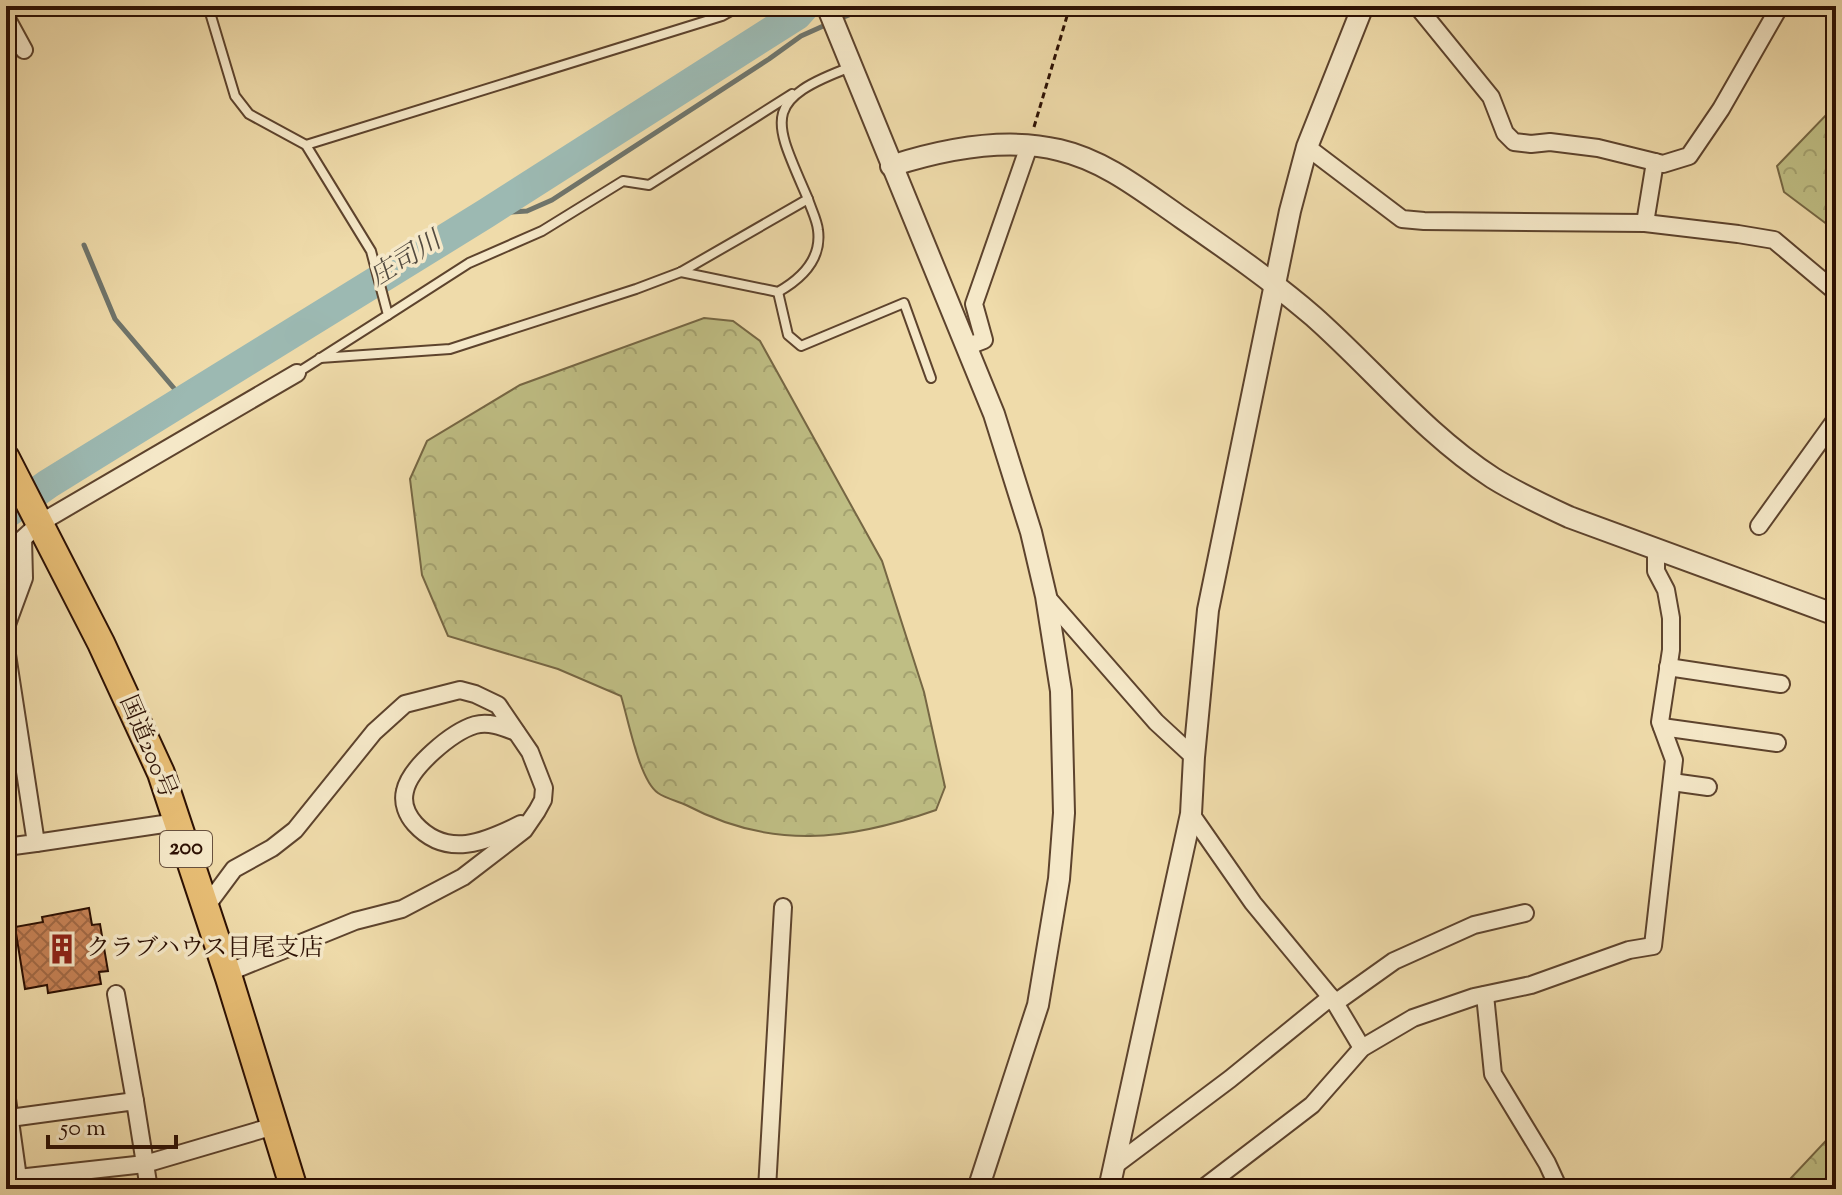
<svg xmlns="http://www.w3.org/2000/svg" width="1842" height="1195" viewBox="0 0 1842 1195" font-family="'Sorts Mill Goudy','Noto Serif JP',serif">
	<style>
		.forest { fill: url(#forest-crowns); stroke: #766744; stroke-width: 2 }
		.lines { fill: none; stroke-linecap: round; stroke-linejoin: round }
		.stream { stroke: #6f756c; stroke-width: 5 }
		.river { stroke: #9cb9b2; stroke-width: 30 }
		.building { fill: url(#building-cross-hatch); stroke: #2c1003; stroke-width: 2 }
		.service-casing { stroke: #5d432d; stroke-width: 12 }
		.minor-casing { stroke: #5d432d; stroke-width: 20 }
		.tertiary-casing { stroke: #5d432d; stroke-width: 24 }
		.trunk-casing { stroke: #2c1003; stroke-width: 30 }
		.path { stroke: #2c1003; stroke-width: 3; stroke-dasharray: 6 4; stroke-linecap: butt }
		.service { stroke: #f5e8c8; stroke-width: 8 }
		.minor { stroke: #f5e8c8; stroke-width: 16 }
		.tertiary { stroke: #f5e8c8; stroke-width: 20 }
		.trunk { stroke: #e8be75; stroke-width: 26 }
		.labels { text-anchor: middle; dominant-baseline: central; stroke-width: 7; stroke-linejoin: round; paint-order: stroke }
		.shield { fill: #f5e8c8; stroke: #68513e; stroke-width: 2 }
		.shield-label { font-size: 22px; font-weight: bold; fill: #2c1003 }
		.street-label { font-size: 24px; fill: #2c1003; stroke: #f5e8c8 }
		.poi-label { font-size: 24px; fill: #2c1003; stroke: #f5e8c8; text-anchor: start }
		.water-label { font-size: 26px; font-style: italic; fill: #534b40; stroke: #f5e8c8 }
	</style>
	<defs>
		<pattern id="forest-crowns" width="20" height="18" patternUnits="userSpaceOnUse" patternTransform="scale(2)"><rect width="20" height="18" fill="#bfbe84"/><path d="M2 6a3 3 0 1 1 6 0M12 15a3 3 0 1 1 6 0" fill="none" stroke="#a4a270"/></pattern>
		<pattern id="building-cross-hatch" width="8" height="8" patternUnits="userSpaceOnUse" patternTransform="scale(2)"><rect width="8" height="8" fill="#c78357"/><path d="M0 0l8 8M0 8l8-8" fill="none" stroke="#a26a46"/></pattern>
	</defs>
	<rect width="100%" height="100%" fill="#efdbaa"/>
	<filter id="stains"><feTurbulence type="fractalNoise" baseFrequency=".0025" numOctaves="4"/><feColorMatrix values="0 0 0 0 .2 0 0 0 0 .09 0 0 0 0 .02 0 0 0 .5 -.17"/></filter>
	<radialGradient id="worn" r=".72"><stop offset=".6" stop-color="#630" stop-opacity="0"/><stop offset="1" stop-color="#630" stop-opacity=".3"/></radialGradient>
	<!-- forest -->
	<g class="forest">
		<polygon points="1836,100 1836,231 1784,192 1777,166 1831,110"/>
		<path d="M704,318L733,321L760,341L882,561L924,692L945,787L936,810C848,841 771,850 686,805C677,801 665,798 658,793C639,780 628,718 621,696L558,669L448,636L422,575L410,479L427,441L520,385Z"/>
		<polygon points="1836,1130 1836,1189 1785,1189 1790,1179"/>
	</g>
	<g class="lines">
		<!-- stream -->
		<g class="stream">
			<polyline points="839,19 871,6"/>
			<polyline points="485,214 527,211 552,200 769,59 801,36 830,23"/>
			<polyline points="84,245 115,319 184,400"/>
		</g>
		<!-- river -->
		<polyline class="river" points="6,514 48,484 485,214 797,15 805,6"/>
	</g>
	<!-- building -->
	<polygon class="building" points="89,908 92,925 100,924 108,971 99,972 101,984 48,993 47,985 25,989 15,927 43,922 42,917"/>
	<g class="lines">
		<!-- service casing -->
		<g class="service-casing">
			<g id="service">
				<polyline points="208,6 235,96 249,114 306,145 371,251 388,315 297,373"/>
				<polyline points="306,145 722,16 740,6"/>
				<path d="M681,272L778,292C801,279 822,260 818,230C817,220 811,209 808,199"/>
				<polyline points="778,292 788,335 801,346 904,303 931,378"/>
				<polyline points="388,315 469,263 542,231 623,181 649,185 792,94"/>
				<path d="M320,358L450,349L636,289L681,272L808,199C774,120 759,101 851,67"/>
			</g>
		</g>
		<!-- minor casing -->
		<g class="minor-casing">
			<g id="minor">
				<polyline points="1417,6 1491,97 1505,133 1514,142 1531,144 1550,142 1598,148 1663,164 1689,156 1721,109 1780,6"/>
				<polyline points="6,17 24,50"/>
				<polyline points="1307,147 1402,219 1424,221 1645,223 1738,234 1774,240 1836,292"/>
				<polyline points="1645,223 1655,162"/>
				<polyline points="966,347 984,340 974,304 1029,146"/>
				<polyline points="1759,526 1836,419"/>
				<polyline points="6,560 17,544 40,523 297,373"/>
				<polyline points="1046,596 1156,722 1194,757"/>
				<polyline points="6,627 24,578 23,539"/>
				<polyline points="6,648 36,843 6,847"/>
				<polyline points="1668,667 1781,684"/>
				<polyline points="1662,727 1777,743"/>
				<path d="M516,732C503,727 489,721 475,725C452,732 410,767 405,791C402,803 407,815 415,824C447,859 485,842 521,824"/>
				<polyline points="1672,782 1708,787"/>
				<polyline points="1191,814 1253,903 1334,1001 1362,1048"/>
				<polyline points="36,843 177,822"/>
				<polyline points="205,908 234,869 272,848 295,830 374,732 405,704 460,690 475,694 498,705 530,752 544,788 543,800 537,811 524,830 463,877 402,909 355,921 227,973"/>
				<polyline points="116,994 135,1101"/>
				<polyline points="1485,995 1493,1074 1547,1163 1559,1189"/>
				<polyline points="1335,1003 1394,961 1474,925 1525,913"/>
				<polyline points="6,1092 18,1178 145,1164 274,1126"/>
				<polyline points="10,1118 135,1101 149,1189"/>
				<polyline points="1114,1166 1230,1079 1331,997"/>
				<polyline points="767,1189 783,907"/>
				<polyline points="1202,1189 1312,1105 1362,1048 1413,1018 1474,997 1531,985 1629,950 1653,946 1674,760 1660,722 1671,650 1671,618 1666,590 1656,571 1656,549"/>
			</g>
		</g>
		<!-- tertiary casing -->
		<g class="tertiary-casing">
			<g id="tertiary">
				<polyline points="827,6 994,414 1031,532 1046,596 1061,691 1064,813 1059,879 1038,1005 978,1189"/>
				<path d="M891,166C944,149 1005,137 1059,150C1103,160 1140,189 1176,214C1222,246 1270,279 1313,316C1373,369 1425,434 1493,478C1517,493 1543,505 1569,517L1836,615"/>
				<polyline points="1109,1189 1191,814 1194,757 1208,610 1290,211 1307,147 1363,6"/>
			</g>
		</g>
		<!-- trunk casing -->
		<g class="trunk-casing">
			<polyline id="trunk" points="6,458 101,643 161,773 229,978 294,1189"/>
		</g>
		<!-- path -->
		<polyline class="path" points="1034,127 1070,6"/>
		<!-- service -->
		<use href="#service" class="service"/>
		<!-- minor -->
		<use href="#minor" class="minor"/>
		<!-- tertiary -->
		<use href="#tertiary" class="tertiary"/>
		<!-- trunk -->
		<use href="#trunk" class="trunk"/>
	</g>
	<!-- icons -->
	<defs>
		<g id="building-bare" transform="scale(2.4)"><path d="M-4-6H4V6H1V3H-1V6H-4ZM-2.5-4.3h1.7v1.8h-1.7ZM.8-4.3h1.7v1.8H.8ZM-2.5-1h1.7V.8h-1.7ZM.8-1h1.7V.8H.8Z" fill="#8f2418" stroke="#f5e8c8" stroke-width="2.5" paint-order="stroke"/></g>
	</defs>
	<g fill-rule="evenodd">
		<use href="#building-bare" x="62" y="949"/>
	</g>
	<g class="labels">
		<!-- shield labels -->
		<rect class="shield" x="160" y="831" width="52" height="36" rx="6"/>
		<g class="shield-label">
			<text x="186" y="849">200</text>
		</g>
		<!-- street labels -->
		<g class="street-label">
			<text transform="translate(147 747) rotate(67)">国道200号</text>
		</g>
		<!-- poi labels -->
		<g class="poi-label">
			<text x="86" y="949">クラブハウス目尾支店</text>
		</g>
		<!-- water labels -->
		<g class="water-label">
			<text transform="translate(406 260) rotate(-32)">庄司川</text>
		</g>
	</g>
	<!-- margin -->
	<rect width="1842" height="1195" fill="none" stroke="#efdbaa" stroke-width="32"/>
	<rect x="8" y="8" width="1826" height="1179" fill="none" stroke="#2c1003" stroke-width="4"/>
	<rect x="16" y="16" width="1810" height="1163" fill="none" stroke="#2c1003" stroke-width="2"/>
	<!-- scale -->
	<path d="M48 1135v12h128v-12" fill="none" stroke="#2c1003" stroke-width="4"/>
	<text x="60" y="1135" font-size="24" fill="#2c1003" stroke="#f5e8c8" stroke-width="6" paint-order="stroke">50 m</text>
	<rect width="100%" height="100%" filter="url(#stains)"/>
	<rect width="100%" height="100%" fill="url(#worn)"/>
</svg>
